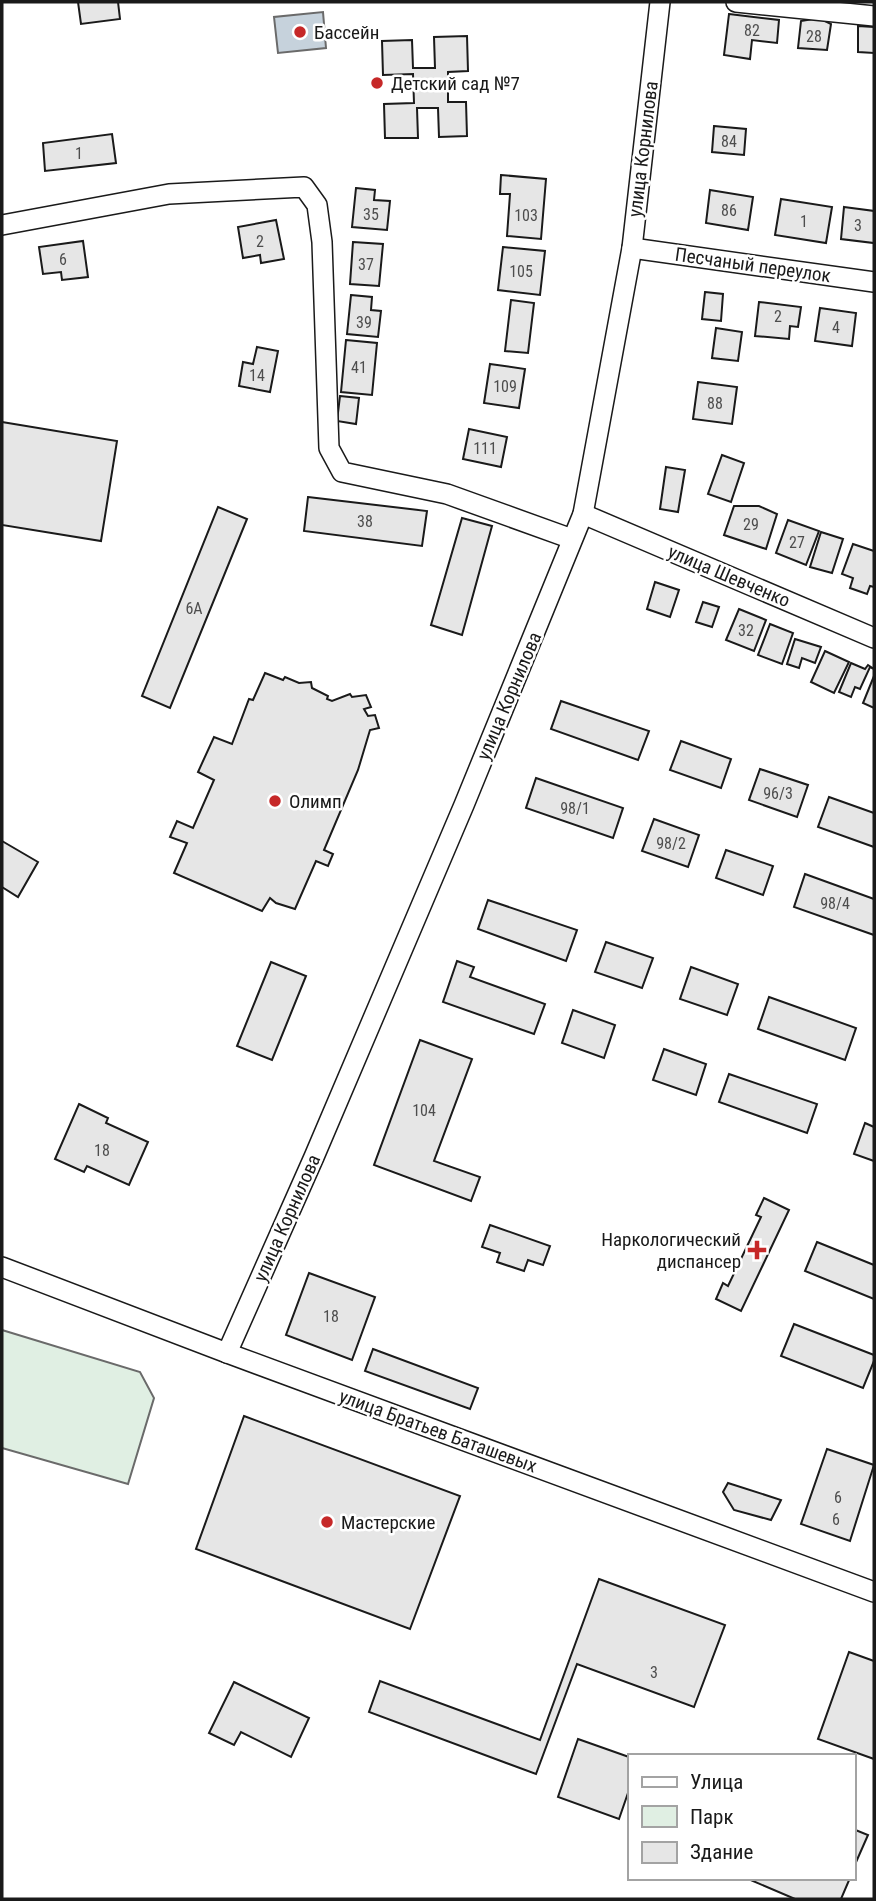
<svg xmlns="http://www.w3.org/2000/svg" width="876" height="1901" viewBox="0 0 876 1901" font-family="'Roboto Condensed',sans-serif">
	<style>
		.green { fill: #e0efe3; stroke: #6a6a6a; stroke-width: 2 }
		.water { fill: #c6d2dc; stroke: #6a6a6a; stroke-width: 2 }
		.building { fill: #e6e6e6; stroke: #1a1a1a; stroke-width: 2 }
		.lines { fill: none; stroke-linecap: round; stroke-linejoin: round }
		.minor-casing { stroke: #1a1a1a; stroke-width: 22 }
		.minor { stroke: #fff; stroke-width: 19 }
		.poi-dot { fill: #c62828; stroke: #fff; stroke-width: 2.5 }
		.labels { text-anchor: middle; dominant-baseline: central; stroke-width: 5; stroke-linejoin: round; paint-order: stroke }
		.number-label { font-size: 16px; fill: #4d4d4d }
		.poi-label { font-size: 19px; fill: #1a1a1a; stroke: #fff; text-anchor: start }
		.street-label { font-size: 19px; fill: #1a1a1a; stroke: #fff }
	</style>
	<rect width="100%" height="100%" fill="#fff"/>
	<!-- green -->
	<polygon class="green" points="2,1330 140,1372 154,1398 128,1484 2,1448"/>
	<!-- water -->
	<polygon class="water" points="323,12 326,48 278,53 274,17"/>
	<!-- building -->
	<g class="building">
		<polygon points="78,2 118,2 120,19 81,24"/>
		<polygon points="729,14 779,20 777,43 752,40 750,59 724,55"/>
		<polygon points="819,18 831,24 827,50 798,48 801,21"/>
		<polygon points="858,26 874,27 874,53 858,52"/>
		<polygon points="467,36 468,71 448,72 448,102 466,102 467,136 439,137 438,108 417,108 418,138 385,138 384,104 414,103 413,74 383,75 382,41 412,40 413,68 435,68 434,37"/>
		<polygon points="714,126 746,129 744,155 712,152"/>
		<polygon points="112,134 116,163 45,171 43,143"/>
		<polygon points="501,175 546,179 541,239 507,236 510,194 500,194"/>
		<polygon points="356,188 375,190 374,200 390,201 387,230 352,227"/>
		<polygon points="710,190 753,197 748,230 706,223"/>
		<polygon points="781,199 832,207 826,243 775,235"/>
		<polygon points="844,207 874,211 874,243 841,239"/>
		<polygon points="276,220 284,259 261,263 260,255 243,258 238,227"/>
		<polygon points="83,241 88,277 62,280 61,272 43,274 39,247"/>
		<polygon points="353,242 383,244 379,286 350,284"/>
		<polygon points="503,247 545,251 540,295 498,290"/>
		<polygon points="705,292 723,294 721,321 702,319"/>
		<polygon points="351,295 372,297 371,310 381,311 378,337 347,334"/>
		<polygon points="511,300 534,303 528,353 505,351"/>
		<polygon points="759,302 801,307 798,327 790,326 789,339 755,336"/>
		<polygon points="820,308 856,313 852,346 815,341"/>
		<polygon points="716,328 742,332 738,361 712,358"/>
		<polygon points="346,340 377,343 372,395 341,392"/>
		<polygon points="257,347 278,351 270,392 239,386 243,362 253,364"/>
		<polygon points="490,364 525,369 519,408 484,403"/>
		<polygon points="698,382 737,387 732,424 693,419"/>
		<polygon points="340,396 359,398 356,424 337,421"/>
		<polygon points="2,422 117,441 101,541 2,525"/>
		<polygon points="469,429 507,437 501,467 463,459"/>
		<polygon points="722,455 744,463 731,502 708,494"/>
		<polygon points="666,467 685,470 678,512 660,509"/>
		<polygon points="308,497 427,511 422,546 304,531"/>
		<polygon points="734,506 759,506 777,514 766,549 724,535"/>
		<polygon points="218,507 247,519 170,708 142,696"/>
		<polygon points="462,518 492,526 462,635 431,625"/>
		<polygon points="788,520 819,531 806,565 776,553"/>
		<polygon points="821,532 843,539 832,573 810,567"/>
		<polygon points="853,544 874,551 874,587 870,586 867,594 850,588 853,578 842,574"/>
		<polygon points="655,582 679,590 670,617 647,609"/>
		<polygon points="703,602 719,607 712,627 696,622"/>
		<polygon points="739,609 766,620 754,651 726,640"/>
		<polygon points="770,624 793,633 782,664 758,655"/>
		<polygon points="795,639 821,647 815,663 802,658 799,668 787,664"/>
		<polygon points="825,651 849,662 834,693 811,682"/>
		<polygon points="851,663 865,669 868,665 874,669 870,667 860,689 855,687 851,697 839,692"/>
		<polygon points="265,673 283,680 285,677 299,683 311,682 312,688 328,696 327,699 332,701 350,694 352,697 366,695 371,707 364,709 368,716 375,715 379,728 370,730 358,770 324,850 333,854 328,866 316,861 295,909 276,903 270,898 262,911 174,873 187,843 170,837 177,821 193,828 214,780 198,772 214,737 232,744 249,699 253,700"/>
		<polygon points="874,676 874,708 863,703"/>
		<polygon points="561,701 649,731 638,760 551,729"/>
		<polygon points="681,741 731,759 721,788 670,770"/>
		<polygon points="760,769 808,785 797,817 749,800"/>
		<polygon points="536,778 623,808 613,838 526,808"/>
		<polygon points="829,797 874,813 874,847 818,827"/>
		<polygon points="654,819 699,835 688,867 642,851"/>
		<polygon points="2,841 38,862 18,897 2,887"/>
		<polygon points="726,850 773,866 763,895 716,878"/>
		<polygon points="805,874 874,899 874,935 794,907"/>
		<polygon points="488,900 577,930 566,961 478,929"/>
		<polygon points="606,942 653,958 642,988 595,972"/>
		<polygon points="457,961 474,967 470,977 545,1004 534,1034 443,1002"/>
		<polygon points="271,962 306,976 272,1060 237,1046"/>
		<polygon points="691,967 738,984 727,1015 680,999"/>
		<polygon points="769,997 856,1028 845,1060 758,1029"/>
		<polygon points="573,1010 615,1025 604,1058 562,1043"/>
		<polygon points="420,1040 472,1059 434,1161 480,1177 471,1201 374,1165"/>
		<polygon points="664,1049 706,1064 696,1095 653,1080"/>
		<polygon points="729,1074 817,1104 807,1133 719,1102"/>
		<polygon points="79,1104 108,1118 106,1123 148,1142 129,1185 87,1166 84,1172 55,1159"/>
		<polygon points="865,1123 874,1127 874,1161 854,1154"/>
		<polygon points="764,1198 789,1210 741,1311 716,1299 723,1283 728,1286 761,1217 756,1215"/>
		<polygon points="490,1225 550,1246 543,1265 528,1260 524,1271 497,1262 500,1253 482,1247"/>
		<polygon points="817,1242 874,1265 874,1299 805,1271"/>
		<polygon points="309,1273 375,1297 352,1360 286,1335"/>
		<polygon points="794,1324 874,1355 874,1361 863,1388 781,1356"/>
		<polygon points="373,1349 478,1388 470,1409 365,1371"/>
		<polygon points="244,1416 460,1496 410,1629 196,1549"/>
		<polygon points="827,1449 874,1465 850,1541 801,1524"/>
		<polygon points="728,1483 781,1500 771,1520 734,1510 723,1492"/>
		<polygon points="599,1579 725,1625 694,1707 577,1664 536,1774 369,1712 380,1681 540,1740"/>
		<polygon points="849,1652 874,1661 874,1759 818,1739"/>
		<polygon points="234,1682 309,1718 291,1757 241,1732 234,1745 209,1733"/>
		<polygon points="578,1739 629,1757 629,1790 619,1819 558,1797"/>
		<polygon points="853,1829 868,1835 853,1869"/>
		<polygon points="746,1878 850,1878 841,1899 795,1899"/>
	</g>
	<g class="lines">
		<!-- minor casing -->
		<g class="minor-casing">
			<g id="minor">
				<polyline points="736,2 874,16"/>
				<polyline points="2,225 169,194 304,187 317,205 322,242 329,448 342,472 447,494 572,539"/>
				<polyline points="632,248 874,282"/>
				<polyline points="583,514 874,638"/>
				<polyline points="2,1267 227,1353 874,1592"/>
				<polyline points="227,1353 314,1157 464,805 583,514 632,248 660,2"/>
			</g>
		</g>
		<!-- minor -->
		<use href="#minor" class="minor"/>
	</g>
	<!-- markers -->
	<g class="poi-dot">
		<circle cx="300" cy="32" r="7"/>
		<circle cx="377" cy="83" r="7"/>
		<circle cx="275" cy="801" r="7"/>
		<path d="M753.5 1239.5h7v7h7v7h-7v7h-7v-7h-7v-7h7z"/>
		<circle cx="327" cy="1522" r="7"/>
	</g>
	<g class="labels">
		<!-- number labels -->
		<g class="number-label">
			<text x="752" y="30">82</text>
			<text x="814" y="36">28</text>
			<text x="729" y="141">84</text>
			<text x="79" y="153">1</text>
			<text x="729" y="210">86</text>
			<text x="371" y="214">35</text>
			<text x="526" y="215">103</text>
			<text x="804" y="221">1</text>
			<text x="858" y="225">3</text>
			<text x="260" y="241">2</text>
			<text x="63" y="259">6</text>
			<text x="366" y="264">37</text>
			<text x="521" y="271">105</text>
			<text x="778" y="316">2</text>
			<text x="364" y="322">39</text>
			<text x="836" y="327">4</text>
			<text x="359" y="367">41</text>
			<text x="257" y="375">14</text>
			<text x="505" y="386">109</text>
			<text x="715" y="403">88</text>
			<text x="485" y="448">111</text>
			<text x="365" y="521">38</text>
			<text x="751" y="524">29</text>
			<text x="797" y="542">27</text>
			<text x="194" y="608">6А</text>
			<text x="746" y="630">32</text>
			<text x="778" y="793">96/3</text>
			<text x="575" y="808">98/1</text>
			<text x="671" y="843">98/2</text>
			<text x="835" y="903">98/4</text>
			<text x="424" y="1110">104</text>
			<text x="102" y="1150">18</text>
			<text x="331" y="1316">18</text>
			<text x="838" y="1497">6</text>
			<text x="836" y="1519">6</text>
			<text x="654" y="1672">3</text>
		</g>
		<!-- poi labels -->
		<g class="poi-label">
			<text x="314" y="32">Бассейн</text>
			<text x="391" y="83">Детский сад №7</text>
			<text x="289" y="801">Олимп</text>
			<text x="741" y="1239" text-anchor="end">Наркологический<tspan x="741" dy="22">диспансер</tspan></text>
			<text x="341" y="1522">Мастерские</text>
		</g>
		<!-- street labels -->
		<g class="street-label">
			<text transform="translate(643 149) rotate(-83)">улица Корнилова</text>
			<text transform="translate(753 265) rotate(8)">Песчаный переулок</text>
			<text transform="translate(729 576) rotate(23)">улица Шевченко</text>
			<text transform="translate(509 696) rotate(-67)">улица Корнилова</text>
			<text transform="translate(287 1218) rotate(-66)">улица Корнилова</text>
			<text transform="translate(438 1431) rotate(20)">улица Братьев Баташевых</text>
		</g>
	</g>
	<!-- border -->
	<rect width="876" height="1901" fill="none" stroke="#1a1a1a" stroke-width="7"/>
	<!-- legend -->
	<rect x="628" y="1754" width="228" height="126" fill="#ffffff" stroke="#a3a3a3" stroke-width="2"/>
	<rect x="642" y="1777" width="35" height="10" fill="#ffffff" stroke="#a3a3a3" stroke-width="2"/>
	<text x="690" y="1789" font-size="21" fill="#1a1a1a">Улица</text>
	<rect x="642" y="1806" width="35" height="21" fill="#e0efe3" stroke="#a3a3a3" stroke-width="2"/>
	<text x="690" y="1824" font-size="21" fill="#1a1a1a">Парк</text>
	<rect x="642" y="1842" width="35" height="21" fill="#e6e6e6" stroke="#a3a3a3" stroke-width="2"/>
	<text x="690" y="1859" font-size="21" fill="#1a1a1a">Здание</text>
</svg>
